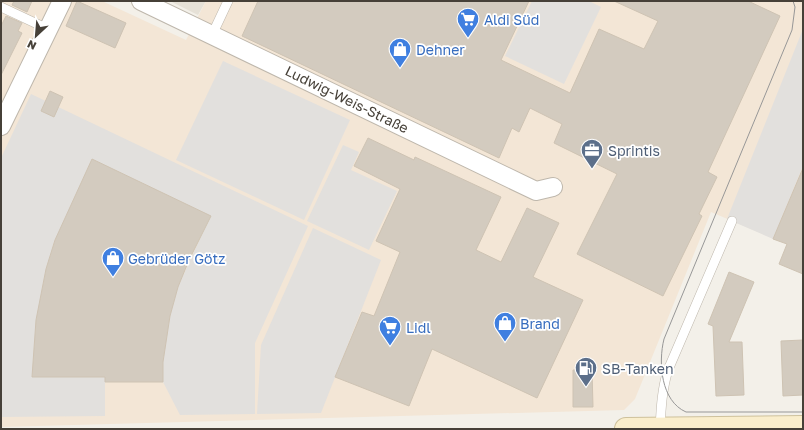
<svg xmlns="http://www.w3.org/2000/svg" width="804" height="430" viewBox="0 0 804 430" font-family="'Golos Text',sans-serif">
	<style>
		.residential { fill: #e6e1d7 }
		.commercial { fill: #f3e6d6 }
		.parking { fill: #e2e0dd }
		.building { fill: #d3cbbf; stroke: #cec3b3 }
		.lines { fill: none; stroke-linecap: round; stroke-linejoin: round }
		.lane-casing { stroke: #beb7ac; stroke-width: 10 }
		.street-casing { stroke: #beb7ac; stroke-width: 20 }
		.secondary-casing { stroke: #cec19c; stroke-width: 24 }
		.lane { stroke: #fff; stroke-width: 9 }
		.street { stroke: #fff; stroke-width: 18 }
		.secondary { stroke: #faeecc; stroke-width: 22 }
		.tram { stroke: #979797; stroke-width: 1 }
		.labels { text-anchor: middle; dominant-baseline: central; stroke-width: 3.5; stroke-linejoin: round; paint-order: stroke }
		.shop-label { font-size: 14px; fill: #366cbe; stroke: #fff; text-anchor: start }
		.street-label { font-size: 14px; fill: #464038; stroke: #fff }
		.service-label { font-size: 14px; fill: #4e5e75; stroke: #fff; text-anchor: start }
	</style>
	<rect width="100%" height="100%" fill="#f3f0e9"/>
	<!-- residential -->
	<polygon class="residential" points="170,1 206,1 198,15"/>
	<!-- commercial -->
	<polygon class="commercial" points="1,1 102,1 186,40 206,1 802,1 803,251 711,212 635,399 624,410 1,427"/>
	<!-- parking -->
	<g class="parking">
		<polygon points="532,1 589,1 601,7 564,84 505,56"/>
		<polygon points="803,29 803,166 773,239 727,219"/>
		<polygon points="223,61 350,120 304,220 176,160"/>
		<polygon points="31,94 308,226 255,343 255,414 180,415 163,382 163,362 170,316 178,287 210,216 92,159 55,240 46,269 36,320 32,377 105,377 105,416 1,417 1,158"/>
		<polygon points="343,145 359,152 351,170 397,191 369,250 307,221"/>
		<polygon points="313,228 381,260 321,413 257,414 261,345"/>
	</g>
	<!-- building -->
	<g class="building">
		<polygon points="14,1 32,1 27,12 12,5"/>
		<polygon points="77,1 126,23 115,48 66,26"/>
		<polygon points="258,1 529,1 501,60 570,93 599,29 644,49 658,21 614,1 748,1 780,16 708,172 717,177 699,214 702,216 663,296 577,254 617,174 554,143 562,124 530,108 519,132 512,128 499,158 242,36"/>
		<polygon points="6,16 22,23 18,31 22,33 1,75 1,26"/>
		<polygon points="50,91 63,97 54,117 41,111"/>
		<polygon points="368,138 414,160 415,157 501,197 476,250 501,262 527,208 559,223 533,277 583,300 537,398 432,349 409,406 335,377 362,312 374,316 400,252 376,241 400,189 354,166"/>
		<polygon points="92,159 211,216 189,260 178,287 170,316 163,362 163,382 105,382 105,377 32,377 36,320 46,269 55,240"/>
		<polygon points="803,168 803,274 779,264 787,244 773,239"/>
		<polygon points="729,272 754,282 729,342 742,342 744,395 716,396 713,326 708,324"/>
		<polygon points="803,340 803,395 783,396 781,341"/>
		<polygon points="573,370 592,370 593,407 573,407"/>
	</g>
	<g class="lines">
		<!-- lane casing -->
		<g class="lane-casing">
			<g id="lane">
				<polyline points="1,7 48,29"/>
				<polyline points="212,35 228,1"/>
				<path d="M660,429C661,408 662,389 668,370L732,221"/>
			</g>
		</g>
		<!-- street casing -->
		<g class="street-casing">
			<g id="street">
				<polyline points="141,1 536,191 553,187"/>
				<polyline points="1,126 62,1"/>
			</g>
		</g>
		<!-- secondary casing -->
		<g class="secondary-casing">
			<polyline id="secondary" points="626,429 803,427"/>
		</g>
		<!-- lane -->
		<use href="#lane" class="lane"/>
		<!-- street -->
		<use href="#street" class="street"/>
		<!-- secondary -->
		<use href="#secondary" class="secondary"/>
		<!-- tram -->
		<path class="tram" d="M793,1L795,7L792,30L664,339C658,363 661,401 686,412H803"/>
	</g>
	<!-- icons -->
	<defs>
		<g id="supermarket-pin" transform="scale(1.15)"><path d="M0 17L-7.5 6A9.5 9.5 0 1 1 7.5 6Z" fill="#3f7fe0" stroke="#fff"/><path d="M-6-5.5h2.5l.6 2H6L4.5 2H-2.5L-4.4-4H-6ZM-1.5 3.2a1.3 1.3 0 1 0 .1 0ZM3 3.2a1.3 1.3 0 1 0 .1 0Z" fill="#fff"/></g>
		<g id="shop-pin" transform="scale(1.15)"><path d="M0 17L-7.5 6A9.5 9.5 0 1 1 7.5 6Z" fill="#3f7fe0" stroke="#fff"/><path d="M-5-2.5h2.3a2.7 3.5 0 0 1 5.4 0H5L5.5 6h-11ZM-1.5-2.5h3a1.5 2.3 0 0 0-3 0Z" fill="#fff"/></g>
		<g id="office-pin" transform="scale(1.15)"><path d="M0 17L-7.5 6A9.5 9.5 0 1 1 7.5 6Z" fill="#5c6f8a" stroke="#fff"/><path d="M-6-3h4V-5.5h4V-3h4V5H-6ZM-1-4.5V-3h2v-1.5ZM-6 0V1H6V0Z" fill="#fff"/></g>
		<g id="fuel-pin" transform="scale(1.15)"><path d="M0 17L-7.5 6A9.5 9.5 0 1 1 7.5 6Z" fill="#5c6f8a" stroke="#fff"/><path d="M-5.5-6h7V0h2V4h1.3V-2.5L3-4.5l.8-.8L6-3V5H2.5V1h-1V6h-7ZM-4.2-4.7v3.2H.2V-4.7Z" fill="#fff"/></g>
	</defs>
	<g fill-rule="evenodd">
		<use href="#supermarket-pin" x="468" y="19"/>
		<use href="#shop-pin" x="400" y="49"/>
		<use href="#office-pin" x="592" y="150"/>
		<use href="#shop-pin" x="113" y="258"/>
		<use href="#shop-pin" x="505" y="323"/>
		<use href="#supermarket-pin" x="390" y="327"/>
		<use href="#fuel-pin" x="586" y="368"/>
	</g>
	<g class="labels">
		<!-- shop labels -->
		<g class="shop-label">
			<text x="484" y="19">Aldi Süd</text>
			<text x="416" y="49">Dehner</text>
			<text x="128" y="258">Gebrüder Götz</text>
			<text x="520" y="323">Brand</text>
			<text x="406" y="327">Lidl</text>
		</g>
		<!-- street labels -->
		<g class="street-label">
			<text transform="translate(347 99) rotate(26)">Ludwig-Weis-Straße</text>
		</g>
		<!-- service labels -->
		<g class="service-label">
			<text x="608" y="150">Sprintis</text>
			<text x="602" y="368">SB-Tanken</text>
		</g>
	</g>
	<!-- border -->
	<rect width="804" height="430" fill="none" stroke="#464038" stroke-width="4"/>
	<!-- north arrow -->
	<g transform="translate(36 36) rotate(206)" stroke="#ffffff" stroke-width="3" paint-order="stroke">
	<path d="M0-3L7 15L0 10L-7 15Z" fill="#464038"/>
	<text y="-6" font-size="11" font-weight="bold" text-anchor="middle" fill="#464038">N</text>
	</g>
</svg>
